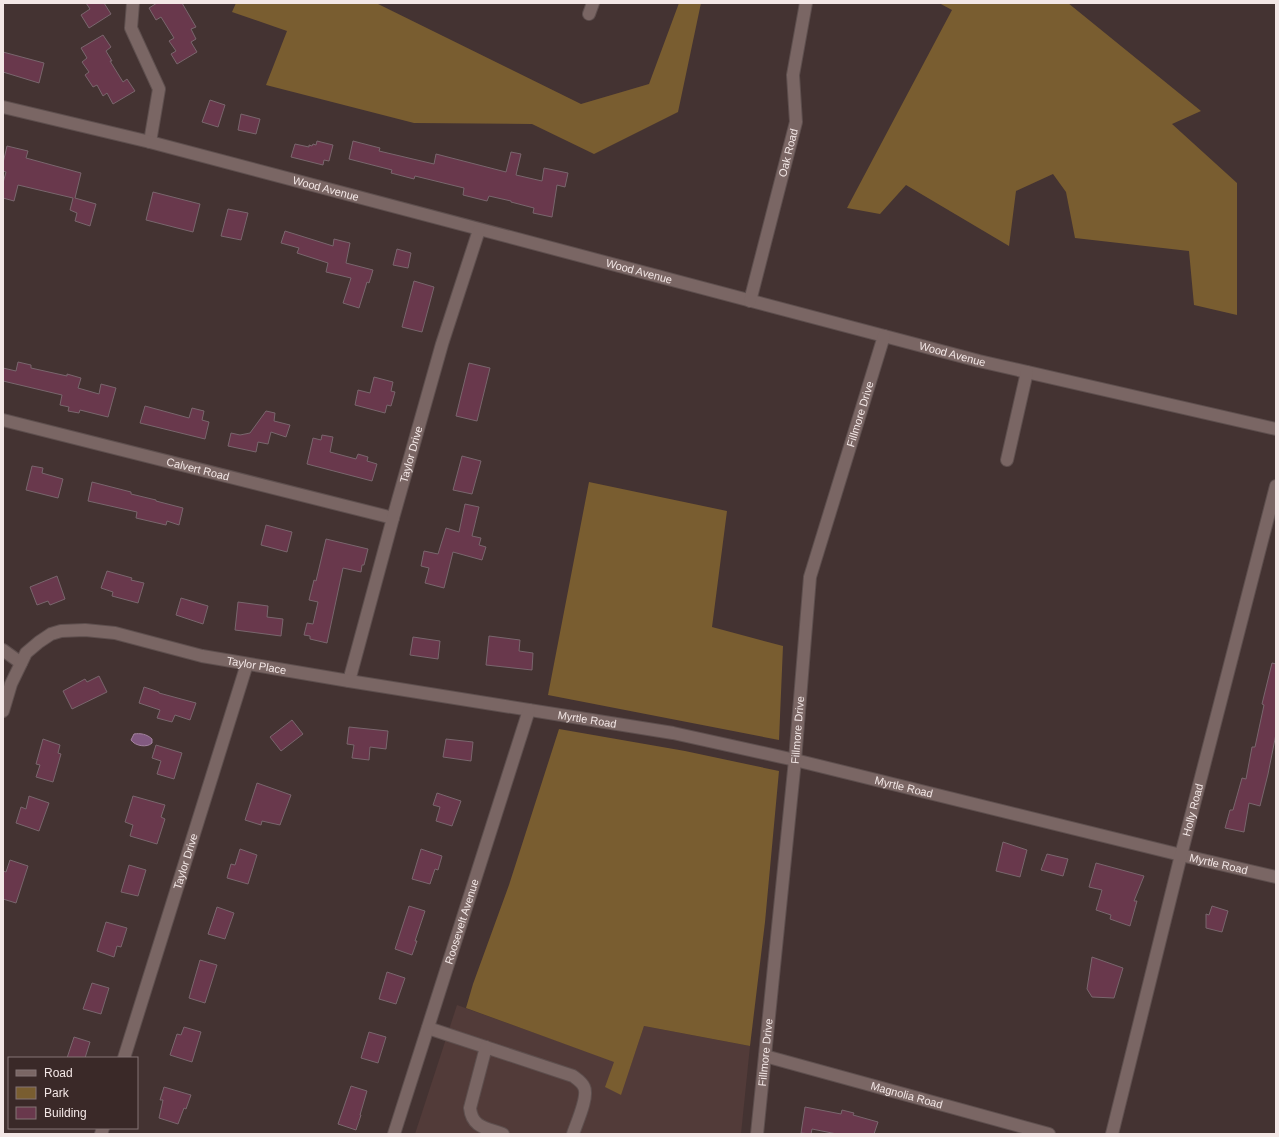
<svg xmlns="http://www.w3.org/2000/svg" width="1279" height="1137" viewBox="0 0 1279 1137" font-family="Arial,sans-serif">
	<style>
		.built { fill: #523b39 }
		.green { fill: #795d30 }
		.water { fill: #825a80; stroke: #a4849f }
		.building { fill: #69384c; stroke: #79666d }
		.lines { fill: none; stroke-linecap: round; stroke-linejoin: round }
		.minor-casing { stroke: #5e4f4e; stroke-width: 14 }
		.minor { stroke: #7a6664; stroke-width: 12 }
		.labels { text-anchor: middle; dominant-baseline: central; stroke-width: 3.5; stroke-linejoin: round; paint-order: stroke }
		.street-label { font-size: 11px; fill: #f3e7e6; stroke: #3a2928 }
	</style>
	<rect width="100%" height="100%" fill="#443332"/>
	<!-- built -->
	<polygon class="built" points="457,1005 630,1067 644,1026 750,1046 741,1134 415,1134"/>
	<!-- green -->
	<g class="green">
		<polygon points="236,3 376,3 581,104 649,84 679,3 701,3 678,112 594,154 532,124 414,123 266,85 287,31 232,12"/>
		<polygon points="939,3 1068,3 1201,111 1172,124 1237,183 1237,315 1194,305 1189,251 1075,238 1066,192 1053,174 1016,191 1009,246 906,185 880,214 847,208 952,10"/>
		<polygon points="589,482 727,511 712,627 783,646 779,740 548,695"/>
		<polygon points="559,729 685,751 779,771 765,922 750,1046 644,1026 621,1095 605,1087 614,1062 466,1008 473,984 509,885"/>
	</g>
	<!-- water -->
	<path class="water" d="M134,734C140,733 147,734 152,739V743C147,748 135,746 131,740Z"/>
	<!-- building -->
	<g class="building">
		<polygon points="86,3 104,3 111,14 89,28 81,15 90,9"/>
		<polygon points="157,3 182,3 196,27 191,29 196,39 191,42 197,52 177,64 171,54 176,51 169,41 174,38 161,17 156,20 149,8"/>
		<polygon points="103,35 111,47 106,51 112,61 110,61 123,82 127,79 135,91 113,104 107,93 103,96 97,85 93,87 85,75 89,72 82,62 87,58 81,48"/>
		<polygon points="3,52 44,63 39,83 3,72"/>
		<polygon points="210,100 225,105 218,127 202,122"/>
		<polygon points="241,114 260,119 256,134 238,130"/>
		<polygon points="317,141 333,145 329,161 324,160 323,165 291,157 295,144 309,147 309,145 312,146 313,144 316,145"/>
		<polygon points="353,141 380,148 379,151 434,164 436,154 506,172 511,152 521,154 516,175 542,181 544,168 568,173 565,187 557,185 552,217 533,213 534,208 511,202 511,201 489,196 487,201 463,195 464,188 415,176 414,179 391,173 392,170 349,159"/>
		<polygon points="7,146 28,151 26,158 81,173 75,198 96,204 90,226 75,221 77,213 70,210 73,198 18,185 14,201 3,198 3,183 6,172 3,171 3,163"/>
		<polygon points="153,192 200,204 193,232 146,220"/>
		<polygon points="228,209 248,213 241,240 221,236"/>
		<polygon points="285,231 333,246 334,239 350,243 346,263 373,270 369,283 367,282 364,292 359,308 343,303 351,278 326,272 328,263 297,253 299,248 281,243"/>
		<polygon points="397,249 411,253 408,268 393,265"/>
		<polygon points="414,281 434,287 422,332 402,327"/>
		<polygon points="18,362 31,365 31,368 67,376 67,374 81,378 78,388 99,394 101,384 116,388 108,417 80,410 79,413 68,411 69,407 60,405 62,395 3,381 3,368 16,371"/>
		<polygon points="469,363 490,368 477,421 456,416"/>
		<polygon points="374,377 393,382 391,391 395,392 391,406 387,405 385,413 355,405 358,390 370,393"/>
		<polygon points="145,406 189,418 192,408 204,411 202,420 209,422 205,439 140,423"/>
		<polygon points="266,411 275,413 274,421 290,425 286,437 271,432 268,444 258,442 256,452 228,446 231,433 240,435 250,433"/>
		<polygon points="322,435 333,437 330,452 356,459 358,454 368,457 367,461 377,464 372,481 307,464 313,438 321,440"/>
		<polygon points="462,456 481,461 472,494 453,490"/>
		<polygon points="32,466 43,468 42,473 63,479 58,498 26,490"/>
		<polygon points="92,482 131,492 131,494 156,500 156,501 183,508 179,525 167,521 166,525 136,518 137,512 88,501"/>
		<polygon points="465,504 479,507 472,536 481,538 479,545 486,547 482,560 453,552 444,588 425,583 429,568 421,566 424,551 438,554 446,528 459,532"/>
		<polygon points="266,525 292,532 287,552 261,545"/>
		<polygon points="326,539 368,549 364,565 362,565 361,572 343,568 327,643 310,639 310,636 304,635 307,623 313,624 318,602 309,600 314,580 316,581"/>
		<polygon points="107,571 132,578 131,580 144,583 138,603 112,596 113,592 101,588"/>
		<polygon points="57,576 65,599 50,605 48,601 37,605 30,587"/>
		<polygon points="181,598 208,606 203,624 176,615"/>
		<polygon points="238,602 268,606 267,617 283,619 281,636 235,630"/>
		<polygon points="489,636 520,640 519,651 533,653 532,670 486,665"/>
		<polygon points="413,637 440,641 438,659 410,655"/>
		<polygon points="1272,663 1276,664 1276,734 1268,774 1260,806 1249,803 1244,832 1225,828 1230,810 1233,810 1242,778 1246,779 1252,747 1255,747 1264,705 1262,704"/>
		<polygon points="99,676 107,692 72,709 63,691 85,679 87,682"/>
		<polygon points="144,687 159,692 159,693 196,703 190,720 175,715 172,722 157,718 160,710 139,703"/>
		<polygon points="292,720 303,734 281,751 270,737"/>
		<polygon points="349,727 388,731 386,749 370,747 369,760 352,758 354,745 347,744"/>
		<polygon points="43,739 60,745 58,753 61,754 53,782 36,777 40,765 36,764"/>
		<polygon points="446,739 473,742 471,761 443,757"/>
		<polygon points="156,745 182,753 174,779 157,774 161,761 152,758"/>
		<polygon points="257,783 291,795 280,825 262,821 261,825 245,820"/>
		<polygon points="437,793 461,801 452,826 436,821 440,807 433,805"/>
		<polygon points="29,796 49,803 39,831 16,823 21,807 26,809"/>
		<polygon points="133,796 165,805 161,817 165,819 157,844 130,836 133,825 125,822"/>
		<polygon points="1003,842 1027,850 1020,877 996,871"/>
		<polygon points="240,849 257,855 248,884 227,878 231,864 235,865"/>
		<polygon points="421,849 442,856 438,870 435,869 430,884 412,879"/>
		<polygon points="1047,854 1068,859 1063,876 1041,870"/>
		<polygon points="10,860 28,866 16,903 3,899 3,871 6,872"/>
		<polygon points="1096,863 1144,876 1134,901 1137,901 1130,926 1110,919 1111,915 1096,910 1102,890 1089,887"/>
		<polygon points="129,865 146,870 138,896 121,892"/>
		<polygon points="409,906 425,911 415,941 417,941 412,955 395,949"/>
		<polygon points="1212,906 1228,911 1222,932 1206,928 1206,914 1209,915"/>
		<polygon points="217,907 234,913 225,939 208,934"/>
		<polygon points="106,922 127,928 121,947 117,946 114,957 97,951"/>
		<polygon points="1092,957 1123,968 1114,998 1092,997 1087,989"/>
		<polygon points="200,960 217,965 205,1003 189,998"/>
		<polygon points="387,972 405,978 396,1004 379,999"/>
		<polygon points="92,983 109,988 101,1014 83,1009"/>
		<polygon points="184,1027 201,1032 192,1062 170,1055 177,1034 181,1035"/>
		<polygon points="369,1032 386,1037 378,1063 361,1058"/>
		<polygon points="74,1037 90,1042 85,1058 67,1058"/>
		<polygon points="351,1086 367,1091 360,1115 361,1115 356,1130 338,1124"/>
		<polygon points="164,1087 191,1095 186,1109 184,1108 178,1124 159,1118 163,1100 160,1100"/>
		<polygon points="805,1107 841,1114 842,1110 854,1113 853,1115 878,1122 874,1134 837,1134 812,1129 811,1134 801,1133"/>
	</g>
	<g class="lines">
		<!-- minor casing -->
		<g class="minor-casing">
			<g id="minor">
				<polyline points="133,3 131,28 159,89 150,142"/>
				<polyline points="589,14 593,3"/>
				<path id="s1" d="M3,107L150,142L979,361L1276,429"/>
				<path id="s2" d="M750,301L796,122L793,75L806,3"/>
				<path id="s3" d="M3,420L393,518"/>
				<polyline points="1007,460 1027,372"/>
				<polyline points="3,650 21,663"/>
				<path id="s4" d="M349,681L393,518L442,344L479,230"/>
				<path id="s5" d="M3,711L11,684L26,653L39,642L51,634L61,631L85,630L115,633L202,656L349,681L673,733L795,760L1181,855L1276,877"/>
				<path d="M428,1028L573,1076C577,1079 582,1082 584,1087C589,1097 576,1124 573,1134"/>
				<path d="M486,1047L470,1108C472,1128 487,1128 503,1134"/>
				<path id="s6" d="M765,1056L1049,1134"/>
				<path id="s7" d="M124,1058L247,664"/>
				<polyline points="101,1134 103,1128"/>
				<path id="s8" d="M394,1134L529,710"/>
				<path id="s9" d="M757,1134L795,760L810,577L884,336"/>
				<path id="s10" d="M1112,1134L1181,855L1276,486"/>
			</g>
		</g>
		<!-- minor -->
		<use href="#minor" class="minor"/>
	</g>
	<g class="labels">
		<!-- street labels -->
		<g class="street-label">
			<text stroke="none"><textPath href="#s2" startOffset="153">Oak Road</textPath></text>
			<text stroke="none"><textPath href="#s1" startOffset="333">Wood Avenue</textPath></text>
			<text stroke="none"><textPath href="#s1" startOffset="657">Wood Avenue</textPath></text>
			<text stroke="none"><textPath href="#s1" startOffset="981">Wood Avenue</textPath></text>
			<text stroke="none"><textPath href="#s9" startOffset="730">Fillmore Drive</textPath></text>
			<text stroke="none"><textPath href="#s4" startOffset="235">Taylor Drive</textPath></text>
			<text stroke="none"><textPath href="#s3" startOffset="201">Calvert Road</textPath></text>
			<text stroke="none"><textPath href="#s5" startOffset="304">Taylor Place</textPath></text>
			<text stroke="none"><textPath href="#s5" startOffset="639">Myrtle Road</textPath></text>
			<text stroke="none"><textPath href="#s9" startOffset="406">Fillmore Drive</textPath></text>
			<text stroke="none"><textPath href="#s5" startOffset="963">Myrtle Road</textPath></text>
			<text stroke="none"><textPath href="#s10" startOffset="334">Holly Road</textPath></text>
			<text stroke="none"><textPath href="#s7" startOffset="206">Taylor Drive</textPath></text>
			<text stroke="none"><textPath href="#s5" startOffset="1287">Myrtle Road</textPath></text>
			<text stroke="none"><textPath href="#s8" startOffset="223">Roosevelt Avenue</textPath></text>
			<text stroke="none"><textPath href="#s9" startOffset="82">Fillmore Drive</textPath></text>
			<text stroke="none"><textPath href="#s6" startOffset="147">Magnolia Road</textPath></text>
		</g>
	</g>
	<!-- border -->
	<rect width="1279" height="1137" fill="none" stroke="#f3e7e6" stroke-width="8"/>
	<!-- legend -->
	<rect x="8" y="1057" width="130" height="72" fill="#3a2928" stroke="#847574"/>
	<rect x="16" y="1070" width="20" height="6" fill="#7a6664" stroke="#847574"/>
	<text x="44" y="1077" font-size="12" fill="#f3e7e6">Road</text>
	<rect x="16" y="1087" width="20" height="12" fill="#795d30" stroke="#847574"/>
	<text x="44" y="1097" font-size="12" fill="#f3e7e6">Park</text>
	<rect x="16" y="1107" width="20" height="12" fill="#69384c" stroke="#847574"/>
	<text x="44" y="1117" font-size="12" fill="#f3e7e6">Building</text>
</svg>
